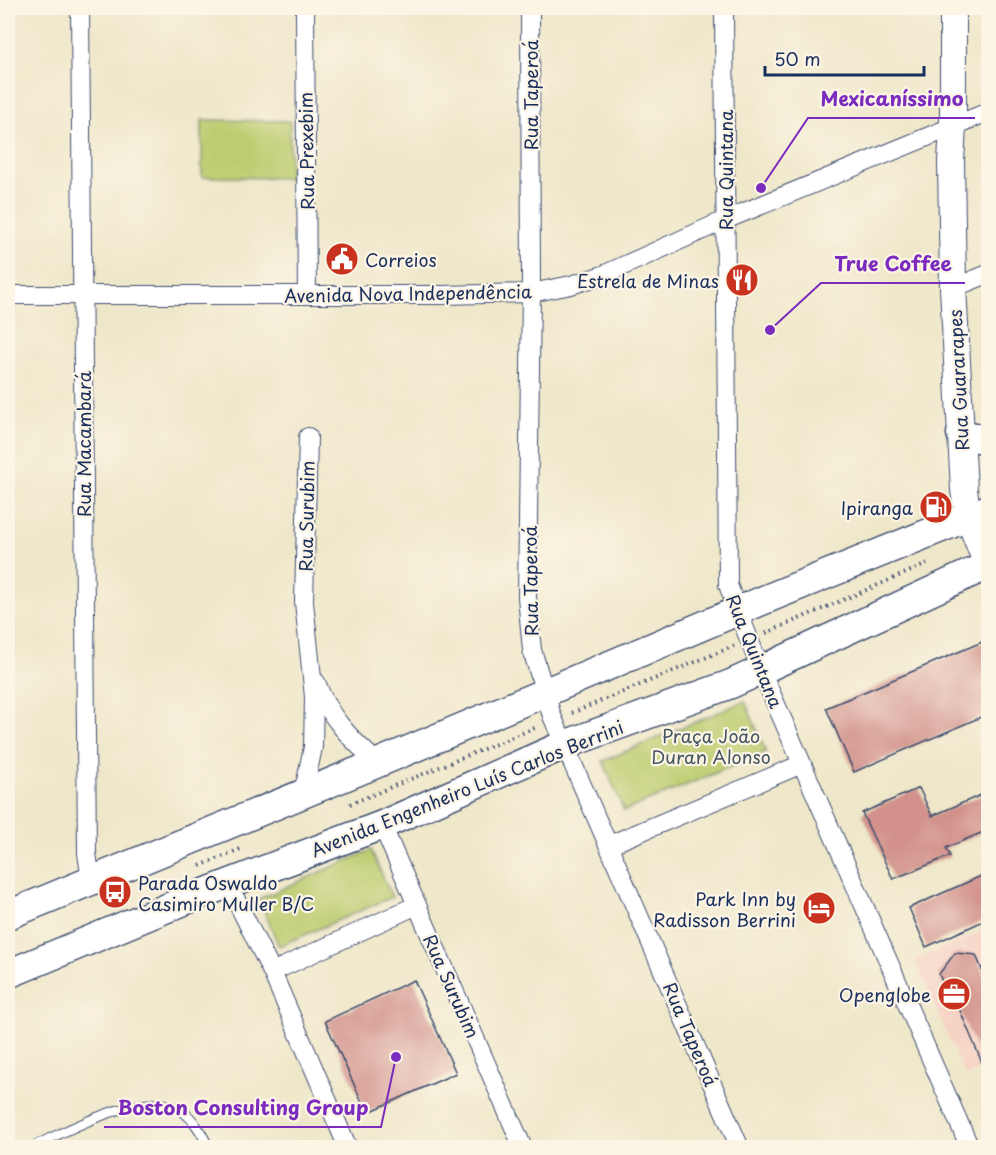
<svg xmlns="http://www.w3.org/2000/svg" width="996" height="1155" viewBox="0 0 996 1155" font-family="'Playpen Sans',sans-serif">
	<style>
		.built { fill: #f6d2c4 }
		.green { fill: #bdcc6f; stroke: #6c7e66; stroke-width: 1.5 }
		.building { fill: #d2928b }
		.lines { fill: none; stroke-linecap: round; stroke-linejoin: round }
		.lane-casing { stroke: #3b4b6e; stroke-width: 11 }
		.street-casing { stroke: #3b4b6e; stroke-width: 20 }
		.secondary-casing { stroke: #3b4b6e; stroke-width: 28 }
		.primary-casing { stroke: #3b4b6e; stroke-width: 31 }
		.path { stroke: #3b4b6e; stroke-width: 4; stroke-dasharray: 1.5 4.5; stroke-linecap: butt }
		.lane { stroke: #fff; stroke-width: 9 }
		.street { stroke: #fff; stroke-width: 18 }
		.secondary { stroke: #fff; stroke-width: 26 }
		.primary { stroke: #fff; stroke-width: 28 }
		.labels { text-anchor: middle; dominant-baseline: central; stroke-width: 4.5; stroke-linejoin: round; paint-order: stroke }
		.street-label { font-size: 18px; fill: #1b2f5e; stroke: #fcf5e5 }
		.poi-label { font-size: 18px; fill: #1b2f5e; stroke: #fcf5e5; text-anchor: end }
		.park-label { font-size: 18px; fill: #445662; stroke: #fcf5e5 }
		.leader { fill: none; stroke: #7b2cbf; stroke-width: 2 }
		.callout-dot { fill: #7b2cbf; stroke: #fcf5e5; stroke-width: 2 }
		.callout-label { font-size: 20px; text-anchor: middle; font-weight: bold; fill: #7b2cbf; stroke: #fcf5e5; stroke-width: 4.5; stroke-linejoin: round; paint-order: stroke }
	</style>
	<rect width="100%" height="100%" fill="#fcf5e5"/>
	<filter id="ink" filterUnits="userSpaceOnUse"><feTurbulence type="fractalNoise" baseFrequency=".0167" numOctaves="2"/><feDisplacementMap in="SourceGraphic" scale="12" xChannelSelector="R" yChannelSelector="G"/><feConvolveMatrix kernelMatrix="1 2 1 2 8 2 1 2 1" color-interpolation-filters="sRGB"/></filter>
	<filter id="wash" filterUnits="userSpaceOnUse"><feTurbulence type="fractalNoise" baseFrequency=".008" numOctaves="4" result="noise"/><feDisplacementMap in="SourceGraphic" scale="24" xChannelSelector="R" yChannelSelector="G"/><feGaussianBlur stdDeviation="1.35" result="paint"/><feColorMatrix in="noise" values="0 0 0 0 0 0 0 0 0 0 0 0 0 0 0 0 0 1.4 0 .05"/><feComposite in="paint" operator="in"/></filter>
	<g filter="url(#wash)">
		<rect width="100%" height="100%" fill="#efe7c9"/>
		<!-- built -->
		<polygon class="built" points="988,928 988,1066 965,1076 915,960"/>
		<!-- green -->
		<g class="green">
			<polygon points="202,120 290,121 290,178 202,177"/>
			<polygon points="745,701 766,752 624,811 603,761"/>
			<polygon points="371,850 392,897 279,946 259,899"/>
		</g>
		<g id="blocks">
			<!-- building -->
			<g class="building">
				<polygon points="982,642 988,657 988,714 854,772 826,708"/>
				<polygon points="919,788 932,816 988,792 988,830 946,848 950,856 893,879 862,813"/>
				<polygon points="988,873 988,919 926,947 909,908"/>
				<polygon points="955,953 976,955 988,985 988,1077 959,1008 946,1006 942,997 946,991 939,974"/>
				<polygon points="414,980 456,1073 367,1113 325,1021"/>
			</g>
		</g>
	</g>
	<g filter="url(#ink)">
		<use href="#blocks" fill-opacity="0" stroke="#3b4b6e" stroke-width="1.5"/>
		<g class="lines">
			<!-- lane casing -->
			<g class="lane-casing">
				<path id="lane" d="M30,1148C65,1132 146,1086 182,1111C195,1120 202,1134 209,1148"/>
			</g>
			<!-- street casing -->
			<g class="street-casing">
				<g id="street">
					<polyline points="80,8 87,853 91,881"/>
					<polyline points="305,8 307,295"/>
					<polyline points="530,8 531,293 527,597 532,650 552,716 740,1148"/>
					<polyline points="724,8 728,585 761,670 970,1148"/>
					<polyline points="953,288 988,274"/>
					<polyline points="8,295 442,295 531,293 571,285 603,275 725,220 988,112"/>
					<path d="M316,682C328,716 351,740 378,763"/>
					<polyline points="299,796 306,781 313,747 314,697 304,602 308,437"/>
					<polyline points="382,825 523,1148"/>
					<polyline points="609,845 802,764"/>
					<polyline points="228,884 272,972 348,1148"/>
					<polyline points="272,972 417,905"/>
				</g>
			</g>
			<!-- secondary casing -->
			<g class="secondary-casing">
				<polyline id="secondary" points="953,8 953,127 951,161 953,288 964,490 968,517 988,567"/>
			</g>
			<!-- primary casing -->
			<g class="primary-casing">
				<g id="primary">
					<polyline points="961,434 988,440"/>
					<polyline points="8,915 378,763 771,597 988,509"/>
					<polyline points="8,974 191,898 382,825 564,745 731,684 988,565"/>
				</g>
			</g>
			<!-- path -->
			<g class="path">
				<polyline points="766,633 927,564"/>
				<polyline points="572,713 734,646"/>
				<polyline points="350,804 537,727"/>
				<polyline points="200,866 243,848"/>
			</g>
			<!-- lane -->
			<use href="#lane" class="lane"/>
			<!-- street -->
			<use href="#street" class="street"/>
			<!-- secondary -->
			<use href="#secondary" class="secondary"/>
			<!-- primary -->
			<use href="#primary" class="primary"/>
		</g>
	</g>
	<!-- icons -->
	<defs>
		<g id="civic-disc" transform="scale(1.725)"><circle r="9.5" fill="#c8321e" stroke="#fcf5e5"/><path d="M-.6-6.5H3V-4.5H.6V-3L4-1V1h2V6H-6V1h2V-1L-.6-3ZM-1.2 2.5V6h2.4V2.5Z" fill="#fff"/></g>
		<g id="restaurant-disc" transform="scale(1.725)"><circle r="9.5" fill="#c8321e" stroke="#fcf5e5"/><path d="M-5-6h1v4h1v-4h1v4h1v-4h1v5L-1.5 .5V6h-2V.5L-5-1ZM5-6V6H3V1.5H1.5Q1.5-4 5-6Z" fill="#fff"/></g>
		<g id="fuel-disc" transform="scale(1.725)"><circle r="9.5" fill="#c8321e" stroke="#fcf5e5"/><path d="M-5.5-6h7V0h2V4h1.3V-2.5L3-4.5l.8-.8L6-3V5H2.5V1h-1V6h-7ZM-4.2-4.7v3.2H.2V-4.7Z" fill="#fff"/></g>
		<g id="bus-disc" transform="scale(1.725)"><circle r="9.5" fill="#c8321e" stroke="#fcf5e5"/><path d="M-5-6H5V4H4V6H2V4H-2V6H-4V4H-5ZM-3.5-4V0h7V-4ZM-3.5 1.2v1.5H-2V1.2ZM2 1.2v1.5H3.5V1.2Z" fill="#fff"/></g>
		<g id="hotel-disc" transform="scale(1.725)"><circle r="9.5" fill="#c8321e" stroke="#fcf5e5"/><path d="M-6-4.5h1.5V1H6V5H4.5V3h-9V5H-6ZM-4 0a1.8 1.8 0 1 1 3.6 0ZM.5 0V-2.5h3Q6-2.5 6 0Z" fill="#fff"/></g>
		<g id="office-disc" transform="scale(1.725)"><circle r="9.5" fill="#c8321e" stroke="#fcf5e5"/><path d="M-6-3h4V-5.5h4V-3h4V5H-6ZM-1-4.5V-3h2v-1.5ZM-6 0V1H6V0Z" fill="#fff"/></g>
	</defs>
	<g fill-rule="evenodd">
		<use href="#civic-disc" x="342" y="259"/>
		<use href="#restaurant-disc" x="742" y="280"/>
		<use href="#fuel-disc" x="936" y="507"/>
		<use href="#bus-disc" x="115" y="892"/>
		<use href="#hotel-disc" x="819" y="908"/>
		<use href="#office-disc" x="954" y="994"/>
	</g>
	<g class="labels">
		<!-- street labels -->
		<g class="street-label">
			<text transform="translate(530 95) rotate(-90)">Rua Taperoá</text>
			<text transform="translate(306 151) rotate(-91)">Rua Prexebim</text>
			<text transform="translate(725 170) rotate(-90)">Rua Quintana</text>
			<text transform="translate(408 293) rotate(-1)">Avenida Nova Independência</text>
			<text transform="translate(958 380) rotate(-93)">Rua Guararapes</text>
			<text transform="translate(83 444) rotate(-90)">Rua Macambará</text>
			<text transform="translate(306 516) rotate(-89)">Rua Surubim</text>
			<text transform="translate(530 581) rotate(-91)">Rua Taperoá</text>
			<text transform="translate(755 651) rotate(68)">Rua Quintana</text>
			<text transform="translate(467 788) rotate(-22)">Avenida Engenheiro Luís Carlos Berrini</text>
			<text transform="translate(452 986) rotate(66)">Rua Surubim</text>
			<text transform="translate(691 1034) rotate(67)">Rua Taperoá</text>
		</g>
		<!-- poi labels -->
		<g class="poi-label">
			<text x="365" y="259" text-anchor="start">Correios</text>
			<text x="719" y="280">Estrela de Minas</text>
			<text x="913" y="507">Ipiranga</text>
			<text x="138" y="882" text-anchor="start">Parada Oswaldo<tspan x="138" dy="21">Casimiro Muller B/C</tspan></text>
			<text x="796" y="898">Park Inn by<tspan x="796" dy="21">Radisson Berrini</tspan></text>
			<text x="931" y="994">Openglobe</text>
		</g>
		<!-- park labels -->
		<g class="park-label">
			<text x="711" y="735">Praça João<tspan x="711" dy="21">Duran Alonso</tspan></text>
		</g>
	</g>
	<!-- callouts -->
	<path class="leader" d="M761 188L808 118H975M770 330L821 283H965M396 1057L381 1127H104"/>
	<g class="callout-dot">
		<circle cx="761" cy="188" r="6"/>
		<circle cx="770" cy="330" r="6"/>
		<circle cx="396" cy="1057" r="6"/>
	</g>
	<g class="callout-label">
		<text x="892" y="106">Mexicaníssimo</text>
		<text x="893" y="271">True Coffee</text>
		<text x="243" y="1115">Boston Consulting Group</text>
	</g>
	<!-- margin -->
	<rect width="996" height="1155" fill="none" stroke="#fcf5e5" stroke-width="30"/>
	<!-- scale -->
	<path d="M765 66v9h159v-9" fill="none" stroke="#1b2f5e" stroke-width="3"/>
	<text x="774" y="66" font-size="18" fill="#1b2f5e" stroke="#fcf5e5" stroke-width="4.5" paint-order="stroke">50 m</text>
</svg>
